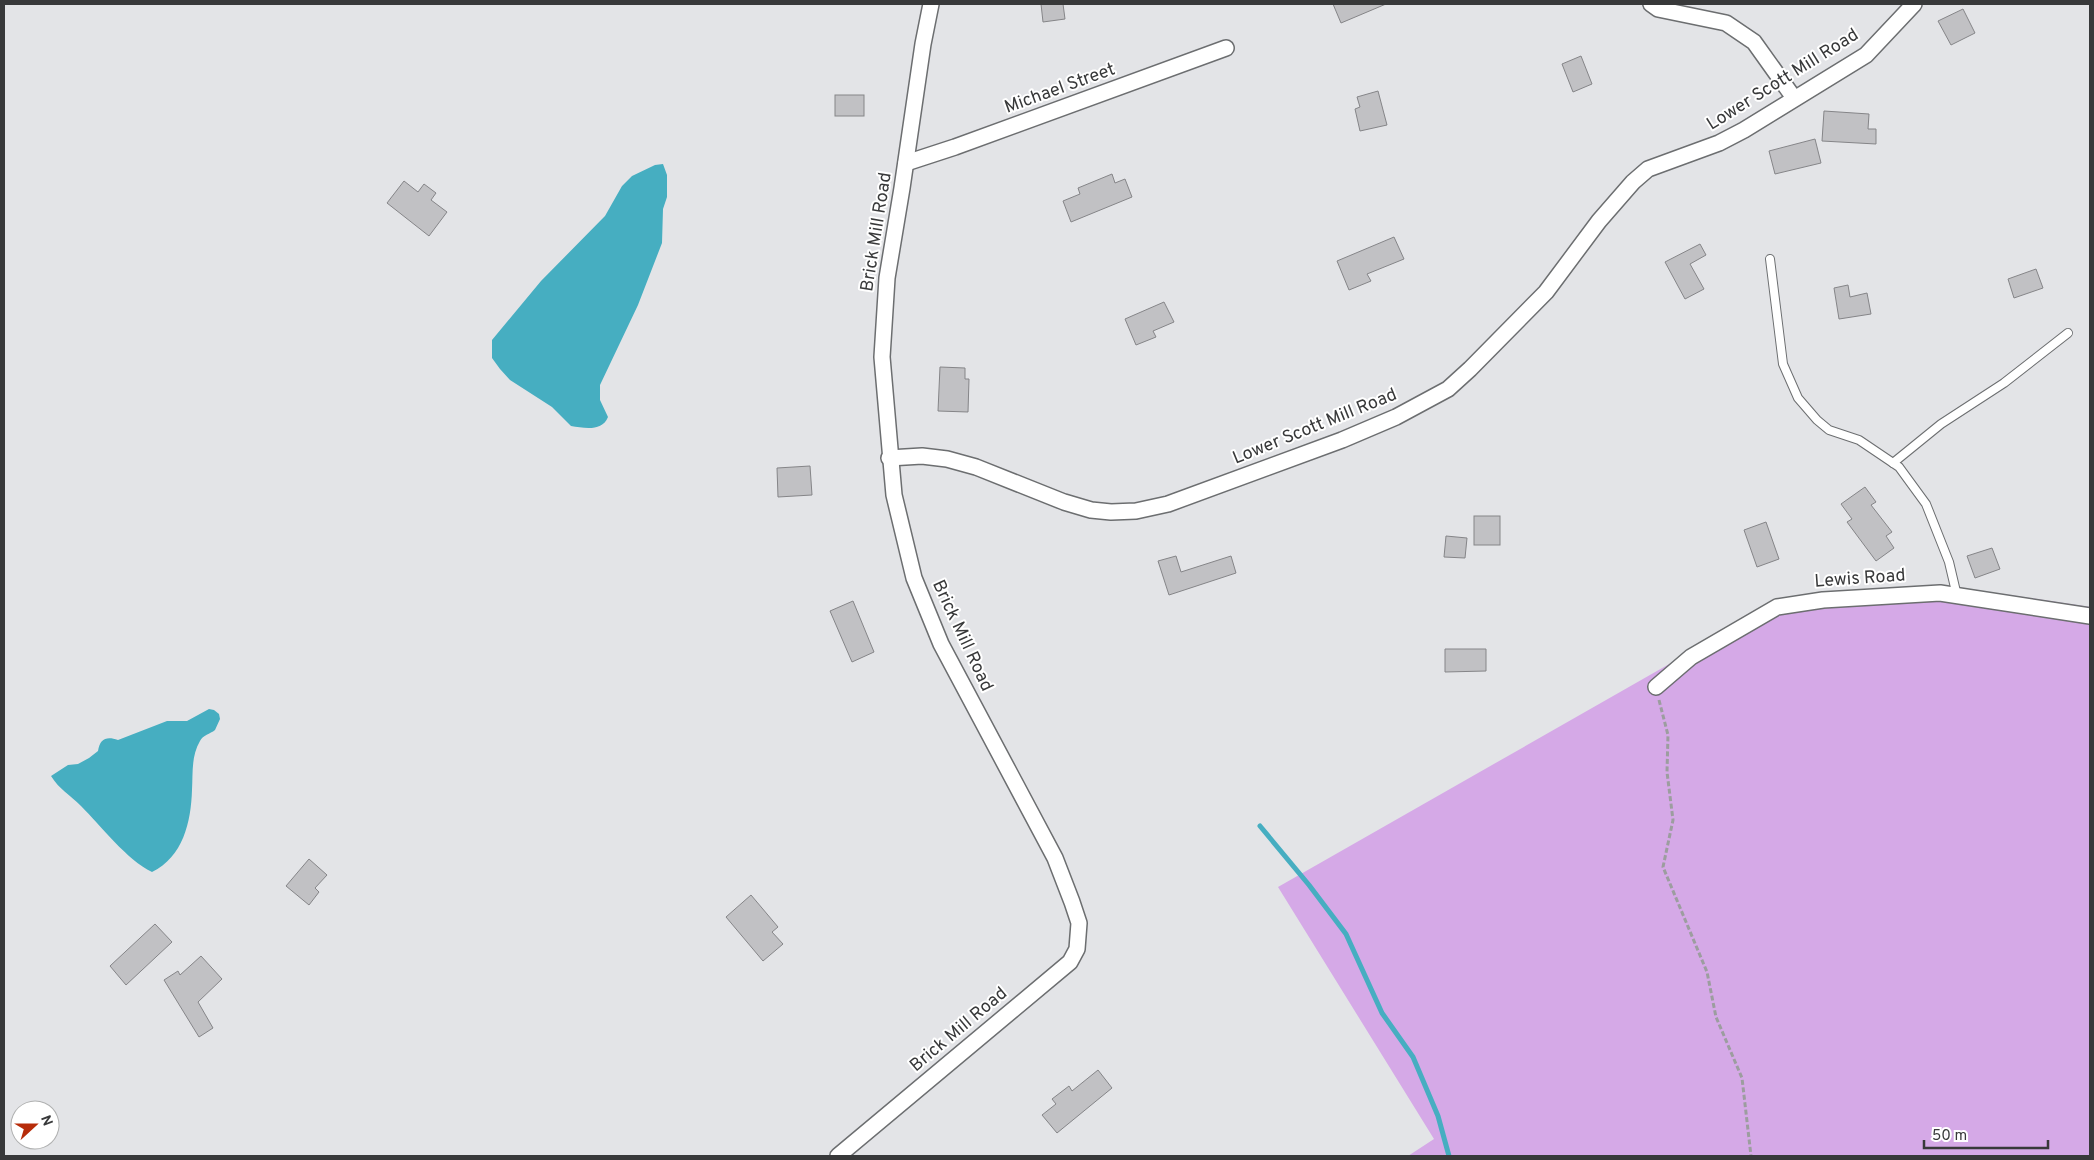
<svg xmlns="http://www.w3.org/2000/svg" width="2094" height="1160" viewBox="0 0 2094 1160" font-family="Overpass,sans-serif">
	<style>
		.green { fill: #d5a9e7 }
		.water { fill: #46aec1 }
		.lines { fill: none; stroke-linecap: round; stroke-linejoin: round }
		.stream { stroke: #46aec1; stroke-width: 5 }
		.building { fill: #c1c1c4; stroke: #858588 }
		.lane-casing { stroke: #6c6e70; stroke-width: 10 }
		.street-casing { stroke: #6c6e70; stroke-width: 18 }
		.path { stroke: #9c9d9f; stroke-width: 3; stroke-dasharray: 5 2.5; stroke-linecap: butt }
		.lane { stroke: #fff; stroke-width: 8 }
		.street { stroke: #fff; stroke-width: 15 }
		.labels { text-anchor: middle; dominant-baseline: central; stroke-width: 4; stroke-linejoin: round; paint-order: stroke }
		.street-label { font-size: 18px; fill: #38393a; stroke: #fff }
	</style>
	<rect width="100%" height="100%" fill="#e3e4e7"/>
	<!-- green -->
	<polygon class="green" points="2003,594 2090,607 2090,1156 1408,1156 1434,1139 1278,887 1757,614"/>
	<!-- water -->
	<g class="water">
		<path d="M663,164L667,175V197L663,209L662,243L638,305L600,385V400L608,417C602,432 584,428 571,426L552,407L510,380L500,369L492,358V340L541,281L605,216L622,186L632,176L655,165Z"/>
		<path d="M209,709L214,710L219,714L220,719L215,730C210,734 203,735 200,741C191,756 193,774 192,790C191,822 183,857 152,872C127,860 101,826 81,806C70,795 59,789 51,776L68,765L78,764L89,758L98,751C100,739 106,736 118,740L167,721H187Z"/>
	</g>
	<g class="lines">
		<!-- stream -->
		<polyline class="stream" points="1260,826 1309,885 1346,934 1382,1013 1413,1057 1438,1116 1449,1156"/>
	</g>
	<!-- building -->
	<g class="building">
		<polygon points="1041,4 1063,4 1065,19 1043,22"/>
		<polygon points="1333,4 1386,4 1341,23"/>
		<polygon points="1963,9 1975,33 1951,45 1938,21"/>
		<polygon points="1581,56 1592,84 1573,92 1562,64"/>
		<polygon points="1378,91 1387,125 1360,131 1355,109 1360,107 1357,97"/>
		<rect x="835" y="95" width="29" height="21"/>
		<polygon points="1824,111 1869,114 1868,129 1876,129 1876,144 1822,141"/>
		<polygon points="1815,139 1821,163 1775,174 1769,151"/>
		<polygon points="1112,174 1115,183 1125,179 1132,197 1071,222 1063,201 1080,194 1078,188"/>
		<polygon points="404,181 418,192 424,184 436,193 431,200 447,212 429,236 387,203"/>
		<polygon points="1394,237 1404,259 1367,274 1371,281 1349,290 1337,261"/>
		<polygon points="1700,244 1706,255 1690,264 1704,289 1685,299 1665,262"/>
		<polygon points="2036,269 2043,288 2014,298 2008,279"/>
		<polygon points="1848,285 1850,297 1867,293 1871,314 1839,319 1834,288"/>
		<polygon points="1164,302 1174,322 1153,331 1156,337 1136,345 1125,319"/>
		<polygon points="940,367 965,368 965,379 969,379 968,412 938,411"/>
		<polygon points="810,466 812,495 778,497 777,468"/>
		<polygon points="1865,487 1876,502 1871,505 1892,532 1886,536 1894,548 1876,561 1847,522 1852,519 1841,504"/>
		<rect x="1474" y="516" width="26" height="29"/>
		<polygon points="1766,522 1779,559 1757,567 1744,530"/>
		<polygon points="1446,536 1467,538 1465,558 1444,557"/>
		<polygon points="1992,548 2000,569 1975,578 1967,556"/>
		<polygon points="1176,556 1181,572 1231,556 1236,573 1169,595 1158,561"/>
		<polygon points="853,601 874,652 852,662 830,611"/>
		<polygon points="1445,649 1486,649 1486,671 1445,672"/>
		<polygon points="309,859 327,875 315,888 319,892 309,905 286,886"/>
		<polygon points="751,895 778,927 772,932 783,944 763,961 726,917"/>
		<polygon points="155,924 172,942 126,985 110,966"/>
		<polygon points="201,956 222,979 198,1002 213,1028 199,1037 164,980 178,971 180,975"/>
		<polygon points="1098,1070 1112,1088 1057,1133 1042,1115 1056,1104 1052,1099 1069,1086 1072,1091"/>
	</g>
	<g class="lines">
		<!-- lane casing -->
		<g class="lane-casing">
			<g id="lane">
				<polyline points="1770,259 1783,364 1798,398 1817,420 1829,430 1859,440 1899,467 1926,504 1949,562 1957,596"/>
				<polyline points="1893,463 1941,424 2004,383 2068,333"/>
			</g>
		</g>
		<!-- street casing -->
		<g class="street-casing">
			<g id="street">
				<polyline points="1651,4 1658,9 1726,23 1754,42 1794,98"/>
				<polyline points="906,163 955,147 1226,48"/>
				<polyline points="889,458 922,456 947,459 976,467 1064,502 1091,510 1111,512 1136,511 1168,504 1342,440 1396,417 1448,389 1470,369 1546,292 1599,221 1633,182 1648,169 1719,143 1744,130 1866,55 1914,4"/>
				<polyline points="1656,687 1691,657 1777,607 1823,600 1940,593 2090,616"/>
				<polyline points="838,1156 1070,962 1077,949 1079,923 1072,902 1055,858 941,644 914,578 894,495 882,357 887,278 902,188 923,44 931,4"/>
			</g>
		</g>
		<!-- path -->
		<polyline class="path" points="1659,700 1668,735 1667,772 1673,820 1663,867 1707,972 1716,1017 1742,1078 1751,1156"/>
		<!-- lane -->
		<use href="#lane" class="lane"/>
		<!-- street -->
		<use href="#street" class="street"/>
	</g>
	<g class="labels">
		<!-- street labels -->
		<g class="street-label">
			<text transform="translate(1783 80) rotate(-32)">Lower Scott Mill Road</text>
			<text transform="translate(1060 89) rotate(-20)">Michael Street</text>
			<text transform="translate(877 232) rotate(-81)">Brick Mill Road</text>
			<text transform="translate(1315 427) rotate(-22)">Lower Scott Mill Road</text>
			<text transform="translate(1860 579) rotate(-4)">Lewis Road</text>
			<text transform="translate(962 636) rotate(65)">Brick Mill Road</text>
			<text transform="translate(959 1030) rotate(-40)">Brick Mill Road</text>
		</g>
	</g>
	<!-- border -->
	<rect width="2094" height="1160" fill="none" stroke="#38393a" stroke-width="10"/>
	<!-- north arrow -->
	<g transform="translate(35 1125) rotate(69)"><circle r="24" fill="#ffffff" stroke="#afb0b0"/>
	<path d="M0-4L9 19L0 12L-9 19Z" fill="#b72c0a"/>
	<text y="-8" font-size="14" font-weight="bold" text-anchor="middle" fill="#38393a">N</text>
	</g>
	<!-- scale -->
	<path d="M1924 1140v8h124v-8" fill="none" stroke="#38393a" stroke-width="2.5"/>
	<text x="1932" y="1140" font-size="15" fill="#38393a" stroke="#ffffff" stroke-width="4" paint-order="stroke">50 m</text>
</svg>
